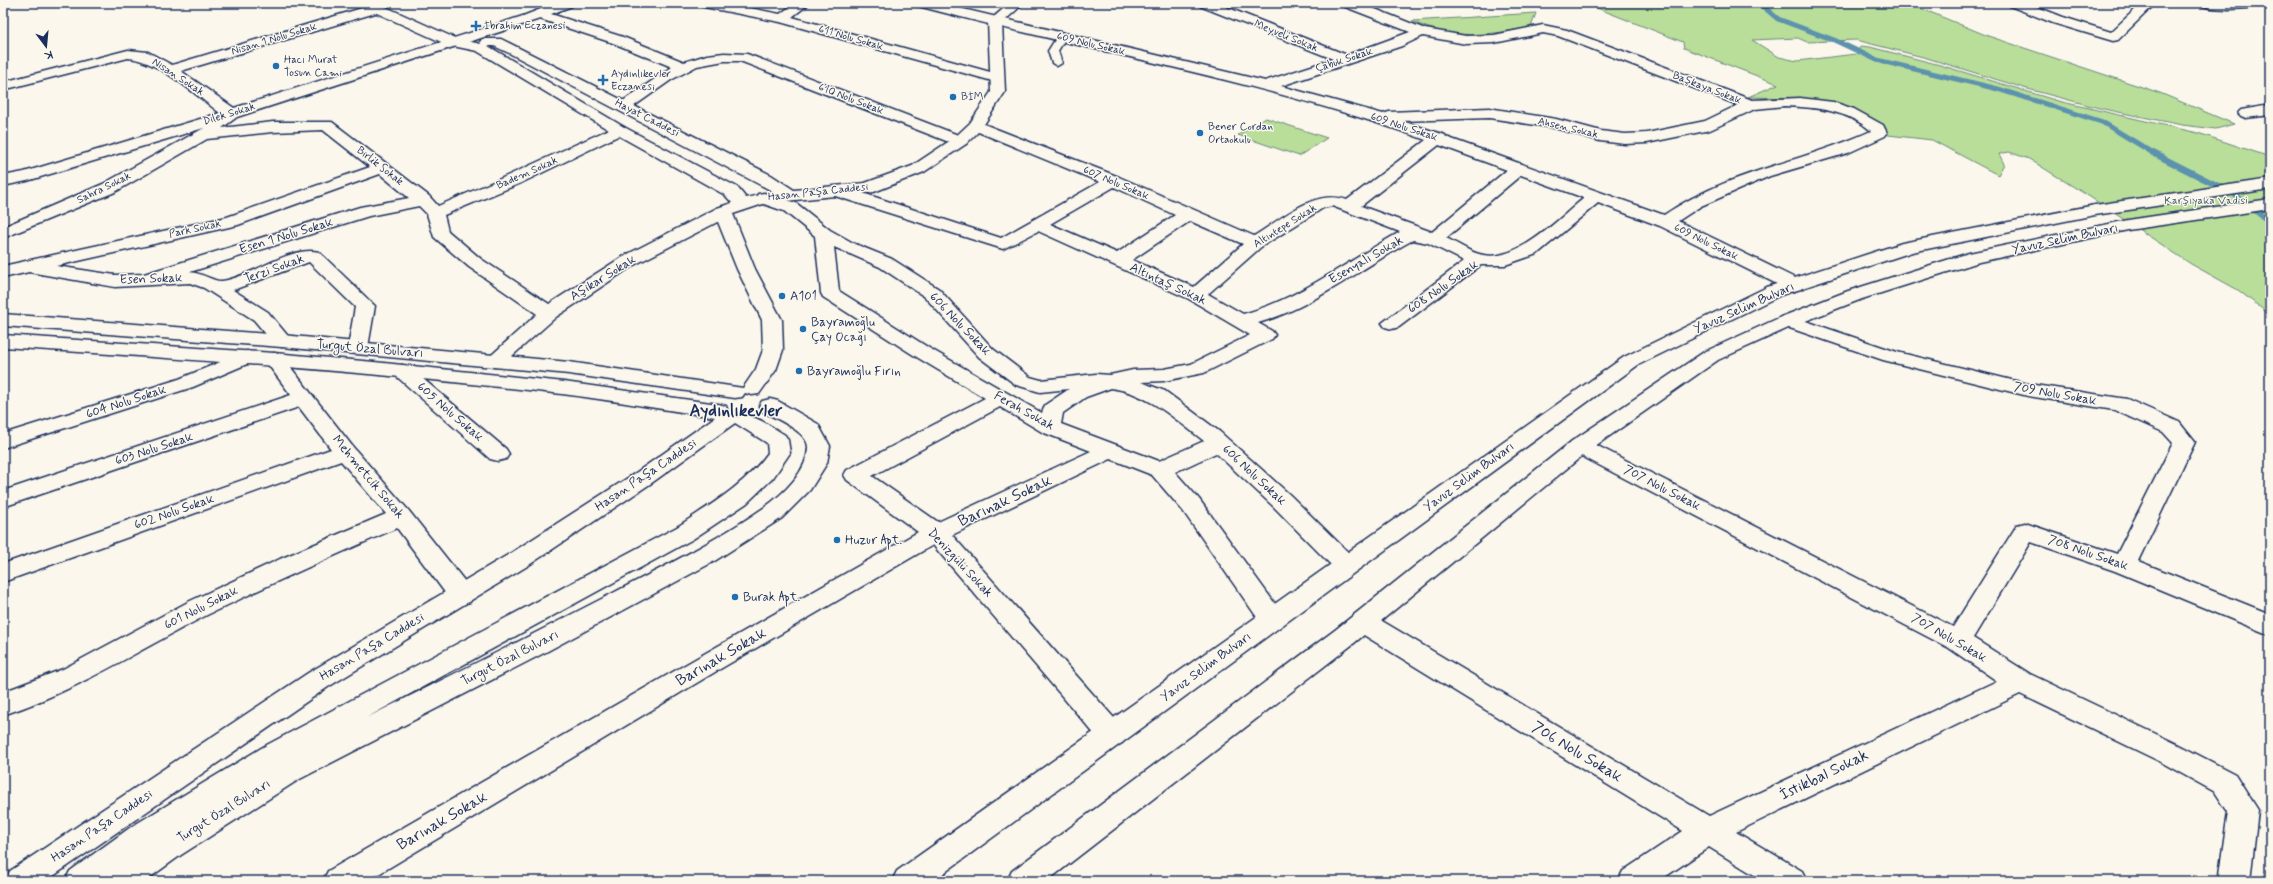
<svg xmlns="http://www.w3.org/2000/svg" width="2273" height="884" viewBox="0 0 2273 884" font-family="Mynerve,sans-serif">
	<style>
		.green { fill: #b8de99; stroke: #6a867c }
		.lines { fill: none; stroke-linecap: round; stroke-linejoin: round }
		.stream-far1 { stroke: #5b92ad; stroke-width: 5 }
		.stream { stroke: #5b92ad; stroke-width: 6 }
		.service-casing { stroke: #1b2f5e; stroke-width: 3 }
		.minor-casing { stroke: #1b2f5e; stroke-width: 3 }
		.tertiary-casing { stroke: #1b2f5e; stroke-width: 3 }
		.secondary-casing { stroke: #1b2f5e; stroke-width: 3 }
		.service { fill: #fbf7ec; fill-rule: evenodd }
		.minor { fill: #fbf7ec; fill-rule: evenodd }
		.tertiary { fill: #fbf7ec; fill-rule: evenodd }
		.secondary { fill: #fbf7ec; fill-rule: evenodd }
		.poi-dot { fill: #1f6fb2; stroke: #fbf7ec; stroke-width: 1.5 }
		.labels { text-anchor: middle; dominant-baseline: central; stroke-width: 3; stroke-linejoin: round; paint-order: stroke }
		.far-poi-label { font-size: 11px; fill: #1b2f5e; stroke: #fbf7ec; text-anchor: start }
		.far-street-label { font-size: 11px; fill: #1b2f5e; stroke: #fbf7ec }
		.far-park-label { font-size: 11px; fill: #425b6d; stroke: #fbf7ec }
		.street-label { font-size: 13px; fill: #1b2f5e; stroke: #fbf7ec }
		.poi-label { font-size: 13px; fill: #1b2f5e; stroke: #fbf7ec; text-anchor: start }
		.near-street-label { font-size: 16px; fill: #1b2f5e; stroke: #fbf7ec }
		.district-label { font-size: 17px; font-weight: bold; fill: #1b2f5e; stroke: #fbf7ec }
	</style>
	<rect width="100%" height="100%" fill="#fbf7ec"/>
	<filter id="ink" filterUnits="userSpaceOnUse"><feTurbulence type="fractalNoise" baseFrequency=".025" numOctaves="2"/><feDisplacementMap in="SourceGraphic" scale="8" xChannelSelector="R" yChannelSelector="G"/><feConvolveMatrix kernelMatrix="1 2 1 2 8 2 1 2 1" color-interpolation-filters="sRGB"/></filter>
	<g filter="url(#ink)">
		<!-- green -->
		<g class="green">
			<polygon points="1584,3 1908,3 1988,36 2160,93 2234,124 2216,129 2182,125 2099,108 2024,88 1927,58 1856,40 1807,42 1798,38 1752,40 1779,57 1797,61 1856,54 1861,46 1870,47 1940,65 2058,101 2198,133 2270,157 2270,315 2238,290 2191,264 2090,197 2029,159 2009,152 1999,154 2004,164 1998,175 1932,140 1888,135 1885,129 1873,121 1801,98 1748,97 1778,84 1684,48 1683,42"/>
			<path d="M1536,13L1531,27C1489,35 1452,41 1412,21Z"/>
			<polygon points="1266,118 1327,138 1299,156 1238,135"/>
		</g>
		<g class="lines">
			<!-- stream-far1 -->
			<polyline class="stream-far1" points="1759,3 1778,19 1834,40 1877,60 1998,89 2102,122 2155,154"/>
			<!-- stream -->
			<polyline class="stream" points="2153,153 2234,194 2270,222"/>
			<!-- service casing -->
			<g class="service-casing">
				<polygon id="service" points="1061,34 1066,37 1058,51 1062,63 1057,66 1052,63 1048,51 1058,35"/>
			</g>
			<!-- minor casing -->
			<g class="minor-casing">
				<g id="minor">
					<path d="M556,3H573L572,6L551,14L623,37L684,62L707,55L724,53L747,54L966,138L968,141L966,144H954L740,61H724L697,66L671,80L630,109H620L617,106L620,103L672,67L613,43L540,19L237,117L222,128L273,122H332L429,196L438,206L509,175L614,127H624L627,130L624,133L521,183L444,215L448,231L481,259L549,304L622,257L717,208H729L732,212L729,216L634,265L556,317L502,365L495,367L488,365L485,361L537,314L469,267L434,237L427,214L419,206L369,216L190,272C199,272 215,282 222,281C252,277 290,245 319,252L375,306L368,347L365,351L358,353L351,351L348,347L355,307L309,262L233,290L268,312L292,341L289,345L282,347L275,345L254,320L204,288L190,283L115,287L29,272L3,278V266L227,217L370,167L323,130L273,132L207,139L115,192L3,238V227L103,184L204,128L27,181L3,186V176L24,172L220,113C196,95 158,60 128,58L3,90V82L128,50L148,52L172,65L372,5L377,4L384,8L382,11L181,71L234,108L523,16ZM380,174L409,198L360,207L144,274L115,275L56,266L238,225Z"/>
					<polygon points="698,3 724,3 780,14 795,3 810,3 792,17 1001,75 1003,78 996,82 780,22 704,7"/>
					<path d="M917,3H938L1265,81L1333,59L1200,6L1199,3H1216L1347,55L1410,32L1343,6L1342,3H1360L1425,29L1466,36L1494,35L1543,25L1567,30L1752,100L1800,98L1833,102L1854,109L1883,125L1887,133L1885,136L1848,153L1770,176L1701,206L1678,221L1801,281L1803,285L1801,289L1794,291L1787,289L1660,226L1598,203L1537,254L1505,265H1481L1399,327L1392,329L1385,327L1382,323L1464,261L1428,243L1413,240C1362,267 1314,307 1258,323L1272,331L1275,335L1272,339L1204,373L1164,381L1141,382L1165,391L1220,432L1290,495L1355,559L1358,565L1355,571L1346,574L1337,571L1274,507L1216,453L1175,472L1199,499L1281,612L1285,619L1281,626L1272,629L1263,626L1183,511L1152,475L1111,459L952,535L1122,727L1126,735L1122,743L1112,746L1102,743L933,545L715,672L367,881H323L328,871L697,658L918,532L847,480L844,475L847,470L985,398L915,356L823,297L821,293L815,236L784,211L758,202L756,198L758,194L764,193L796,203L830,230L855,244L892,259L939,289L993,349L1030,377L1041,380L1096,374L1110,375L1133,370L1164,369L1191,364L1250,335L1189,299L1038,231L1003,249L832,195L830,191L832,187H844L1001,238L1100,182L971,129L968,126L971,123L976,121L1119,177L1254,236C1281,220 1314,188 1347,200L1426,140C1261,80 1087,51 918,6ZM1543,33L1558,36L1738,105L1705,121L1647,133L1625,134L1601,131L1556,119L1489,108L1389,112L1383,114L1281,86L1402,46L1423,36L1466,44L1494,43ZM1784,106C1813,107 1849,110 1871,131C1801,163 1728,171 1664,215L1446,137L1445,135L1402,121L1489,118L1555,128L1600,141L1625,144L1647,143L1710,130L1755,109ZM1439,145L1507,170L1432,232L1361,206ZM1521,175L1584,198C1558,219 1516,265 1479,254C1468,251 1457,243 1446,238ZM1114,187L1175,215L1117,253L1050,224ZM1332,206L1400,232C1349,260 1300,299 1243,314L1208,294L1261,247L1323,208ZM1190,221L1243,244L1194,287L1132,260ZM834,247L880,267L925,297L979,357L1016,385L1040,392L1069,389L1045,405L1042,413L929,348L839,291ZM1111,388C1148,393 1175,419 1204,441L1159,461L1061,424L1063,413L1086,397ZM1000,407L1042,432L1091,451L938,522L872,476Z"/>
					<polygon points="2009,3 2027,3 2063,17 2111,32 2142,3 2156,3 2118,40 2113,41 2053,23 2010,6"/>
					<polygon points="2270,105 2270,115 2246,118 2241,116 2238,113 2241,110"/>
					<polygon points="1788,315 1897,352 2028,384 2127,399 2179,422 2195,442 2138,561 2270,614 2270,635 2115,571 2031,542 1973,638 2030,674 2179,745 2235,774 2258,810 2250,881 2218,881 2228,812 2215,792 2159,761 2020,694 1736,832 1802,871 1807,881 1764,881 1709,847 1659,881 1618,881 1623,871 1683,831 1354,629 1350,622 1354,615 1363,612 1372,615 1709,816 1997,681 1949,648 1572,451 1569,446 1572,441 1580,439 1588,441 1953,627 2017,525 2025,523 2117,554 2173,443 2163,432 2114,410 2028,396 1883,360 1781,325 1778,321 1781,317"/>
					<polygon points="247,351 254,353 257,357 254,361 193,387 3,448 3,434 179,379"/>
					<path d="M274,353L281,355L353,447L409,511L470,588L474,595L470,602L461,604L452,602L397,528C333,556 269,584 207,615C139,650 76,691 3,715V692L63,669L188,602L280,559L386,514L341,461L3,582V564L331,449L299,407L3,507V491L291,395L264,359L267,355Z"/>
					<polygon points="402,365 409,367 506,449 509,454 506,459 498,461 490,459 395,375 392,371 395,367"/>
				</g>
			</g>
			<!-- tertiary casing -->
			<g class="tertiary-casing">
				<g id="tertiary">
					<path d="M360,3H377L457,39L481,44L480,42L482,39H501L771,175L794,190L865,183L912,166L954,138L970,123L991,92L988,22L1010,3H1024L1002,23L1005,92L981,129L966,144L924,172L874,192L766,203L733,214L755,269L782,320L783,350L776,370L759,394L752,395L745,393L742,397L735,398L569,374L282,347L3,326V314L282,335L569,362L743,388L756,369L763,350L762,320L737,269L714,212L717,208L732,203L725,195L614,133L477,51L448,45L361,6ZM488,46H494L509,53L774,192L746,198L737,187L624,127Z"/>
					<path d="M3,335L274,353L374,362L564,382L718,404L726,406L728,412L736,417C752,411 771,427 785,435L788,440L790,453L773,478L747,503L693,539L366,718C449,677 532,635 615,592C665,566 718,540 765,507C783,494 808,471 808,447C808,432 775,418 762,411L759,406L762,401L770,399L778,401L818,424L830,446L827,463L810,490L782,518L713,562L544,653L298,780L181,855L145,881H65L70,871L131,827L263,747L677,527C710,505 744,486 768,453L767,443L735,423L653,482L529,565L328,687L46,881H5L10,871L308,673L511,553L637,472L715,417C664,410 613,400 562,394C376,372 190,359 3,347Z"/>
				</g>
			</g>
			<!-- secondary casing -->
			<g class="secondary-casing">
				<g id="secondary">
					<path d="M2198,3H2260C2255,11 2203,11 2198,3Z"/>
					<polygon points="2270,179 2270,189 2095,215 1912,252 1781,295 1638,365 933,881 892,881 897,871 1624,357 1767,287 1902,243 2095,205"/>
					<polygon points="2270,199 2270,209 2128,230 1979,262 1862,299 1795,325 1718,360 1588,451 1353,644 1047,881 1007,881 1012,871 1335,630 1572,441 1704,352 1781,317 1848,291 1969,253 2128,220"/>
				</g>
			</g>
			<!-- service -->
			<use href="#service" class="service"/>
			<!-- minor -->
			<use href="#minor" class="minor"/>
			<!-- tertiary -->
			<use href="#tertiary" class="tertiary"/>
			<!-- secondary -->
			<use href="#secondary" class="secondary"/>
		</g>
	</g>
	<!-- markers -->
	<g class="poi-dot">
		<path d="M474 20h4v4h4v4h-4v4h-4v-4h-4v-4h4z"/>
		<circle cx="276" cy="66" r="4"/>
		<path d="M601 74h4v4h4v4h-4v4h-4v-4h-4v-4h4z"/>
		<circle cx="953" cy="97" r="4"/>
		<circle cx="1200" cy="133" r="4"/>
		<circle cx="782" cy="296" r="4"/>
		<circle cx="803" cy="329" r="4"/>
		<circle cx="799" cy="371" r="4"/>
		<circle cx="837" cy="540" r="4"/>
		<circle cx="735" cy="597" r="4"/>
	</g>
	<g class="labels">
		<!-- far-poi labels -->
		<g class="far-poi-label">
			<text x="484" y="26">İbrahim Eczanesi</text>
			<text x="284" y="60">Hacı Murat<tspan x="284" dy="13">Tosun Cami</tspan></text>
			<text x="611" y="74">Aydınlıkevler<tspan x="611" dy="13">Eczanesi</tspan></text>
			<text x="961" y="97">BİM</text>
			<text x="1208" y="127">Bener Cordan<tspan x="1208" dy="13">Ortaokulu</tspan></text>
		</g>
		<!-- far-street labels -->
		<g class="far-street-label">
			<text transform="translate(1286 36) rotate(22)">Meyveli Sokak</text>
			<text transform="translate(851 38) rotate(16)">611 Nolu Sokak</text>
			<text transform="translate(274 39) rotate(-17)">Nisan 1 Nolu Sokak</text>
			<text transform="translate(1091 44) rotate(13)">609 Nolu Sokak</text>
			<text transform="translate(1344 60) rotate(-18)">Çabuk Sokak</text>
			<text transform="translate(178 77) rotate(33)">Nisan Sokak</text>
			<text transform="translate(1707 88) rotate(21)">Başkaya Sokak</text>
			<text transform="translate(851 99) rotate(21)">610 Nolu Sokak</text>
			<text transform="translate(229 114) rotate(-17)">Dilek Sokak</text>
			<text transform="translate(647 118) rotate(27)">Hayat Caddesi</text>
			<text transform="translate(1404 127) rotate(18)">609 Nolu Sokak</text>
			<text transform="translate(1568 128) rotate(13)">Ahsen Sokak</text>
			<text transform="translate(380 166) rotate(38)">Birlik Sokak</text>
			<text transform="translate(527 173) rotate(-24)">Badem Sokak</text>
			<text transform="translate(1116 183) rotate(23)">607 Nolu Sokak</text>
			<text transform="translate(104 188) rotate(-26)">Sahra Sokak</text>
			<text transform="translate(818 192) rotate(-6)">Hasan Paşa Caddesi</text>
			<text transform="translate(1285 226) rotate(-32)">Altıntepe Sokak</text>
			<text transform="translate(195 229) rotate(-12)">Park Sokak</text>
			<text transform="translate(1706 242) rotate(26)">609 Nolu Sokak</text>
		</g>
		<!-- far-park labels -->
		<g class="far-park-label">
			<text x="2206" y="201">Karşıyaka Vadisi</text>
		</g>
		<!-- street labels -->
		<g class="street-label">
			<text transform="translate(286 236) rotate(-17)">Esen 1 Nolu Sokak</text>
			<text transform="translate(2065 239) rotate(-12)">Yavuz Selim Bulvarı</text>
			<text transform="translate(1366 260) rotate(-30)">Esenyalı Sokak</text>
			<text transform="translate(274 269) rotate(-20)">Terzi Sokak</text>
			<text transform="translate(603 278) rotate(-32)">Aşikar Sokak</text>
			<text transform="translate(151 279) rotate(-2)">Esen Sokak</text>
			<text transform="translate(1168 284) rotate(25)">Altıntaş Sokak</text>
			<text transform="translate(1443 287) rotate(-35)">608 Nolu Sokak</text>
			<text transform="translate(1744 308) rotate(-24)">Yavuz Selim Bulvarı</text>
			<text transform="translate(960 324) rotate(46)">606 Nolu Sokak</text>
			<text transform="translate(370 349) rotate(5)">Turgut Özal Bulvarı</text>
			<text transform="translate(2055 394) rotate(10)">709 Nolu Sokak</text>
			<text transform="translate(126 402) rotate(-18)">604 Nolu Sokak</text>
			<text transform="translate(1024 411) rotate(29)">Ferah Sokak</text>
			<text transform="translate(450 412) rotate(41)">605 Nolu Sokak</text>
			<text transform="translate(154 449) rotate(-18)">603 Nolu Sokak</text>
			<text transform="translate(646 475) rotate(-34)">Hasan Paşa Caddesi</text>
			<text transform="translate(1254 475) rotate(43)">606 Nolu Sokak</text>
			<text transform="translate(368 477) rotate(50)">Mehmetcik Sokak</text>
			<text transform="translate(1469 477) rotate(-36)">Yavuz Selim Bulvarı</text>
			<text transform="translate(1662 488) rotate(27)">707 Nolu Sokak</text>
			<text transform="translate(174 512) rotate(-19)">602 Nolu Sokak</text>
			<text transform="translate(2088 553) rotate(19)">708 Nolu Sokak</text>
			<text transform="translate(960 563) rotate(47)">Denizgülü Sokak</text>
			<text transform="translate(201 608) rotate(-27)">601 Nolu Sokak</text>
			<text transform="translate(1949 638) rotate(30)">707 Nolu Sokak</text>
			<text transform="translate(372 647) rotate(-31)">Hasan Paşa Caddesi</text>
			<text transform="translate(510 658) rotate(-27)">Turgut Özal Bulvarı</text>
			<text transform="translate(1206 667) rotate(-36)">Yavuz Selim Bulvarı</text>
			<text transform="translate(224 811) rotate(-32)">Turgut Özal Bulvarı</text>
			<text transform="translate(102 826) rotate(-34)">Hasan Paşa Caddesi</text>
		</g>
		<!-- poi labels -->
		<g class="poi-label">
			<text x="790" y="296">A101</text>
			<text x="811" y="322">Bayramoğlu<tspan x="811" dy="15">Çay Ocağı</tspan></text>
			<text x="807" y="371">Bayramoğlu Fırın</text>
			<text x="845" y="540">Huzur Apt.</text>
			<text x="743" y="597">Burak Apt.</text>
		</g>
		<!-- near-street labels -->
		<g class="near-street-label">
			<text transform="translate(1005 501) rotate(-25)">Barınak Sokak</text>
			<text transform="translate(721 657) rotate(-30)">Barınak Sokak</text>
			<text transform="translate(1577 752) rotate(31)">706 Nolu Sokak</text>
			<text transform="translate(1824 775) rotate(-26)">İstikbal Sokak</text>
			<text transform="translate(442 821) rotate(-30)">Barınak Sokak</text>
		</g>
		<!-- district labels -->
		<g class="district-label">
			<text x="736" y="411">Aydınlıkevler</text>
		</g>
	</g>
	<!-- margin -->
	<rect width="2273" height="884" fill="none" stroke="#fbf7ec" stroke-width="16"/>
	<rect x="8" y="8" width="2257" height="868" fill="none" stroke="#1b2f5e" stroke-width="1.5" filter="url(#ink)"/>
	<!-- north arrow -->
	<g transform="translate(46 46) rotate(164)" stroke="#fbf7ec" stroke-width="3" paint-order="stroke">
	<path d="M0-3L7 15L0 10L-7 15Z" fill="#1b2f5e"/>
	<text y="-6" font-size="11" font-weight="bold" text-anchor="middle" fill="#1b2f5e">K</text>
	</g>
</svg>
